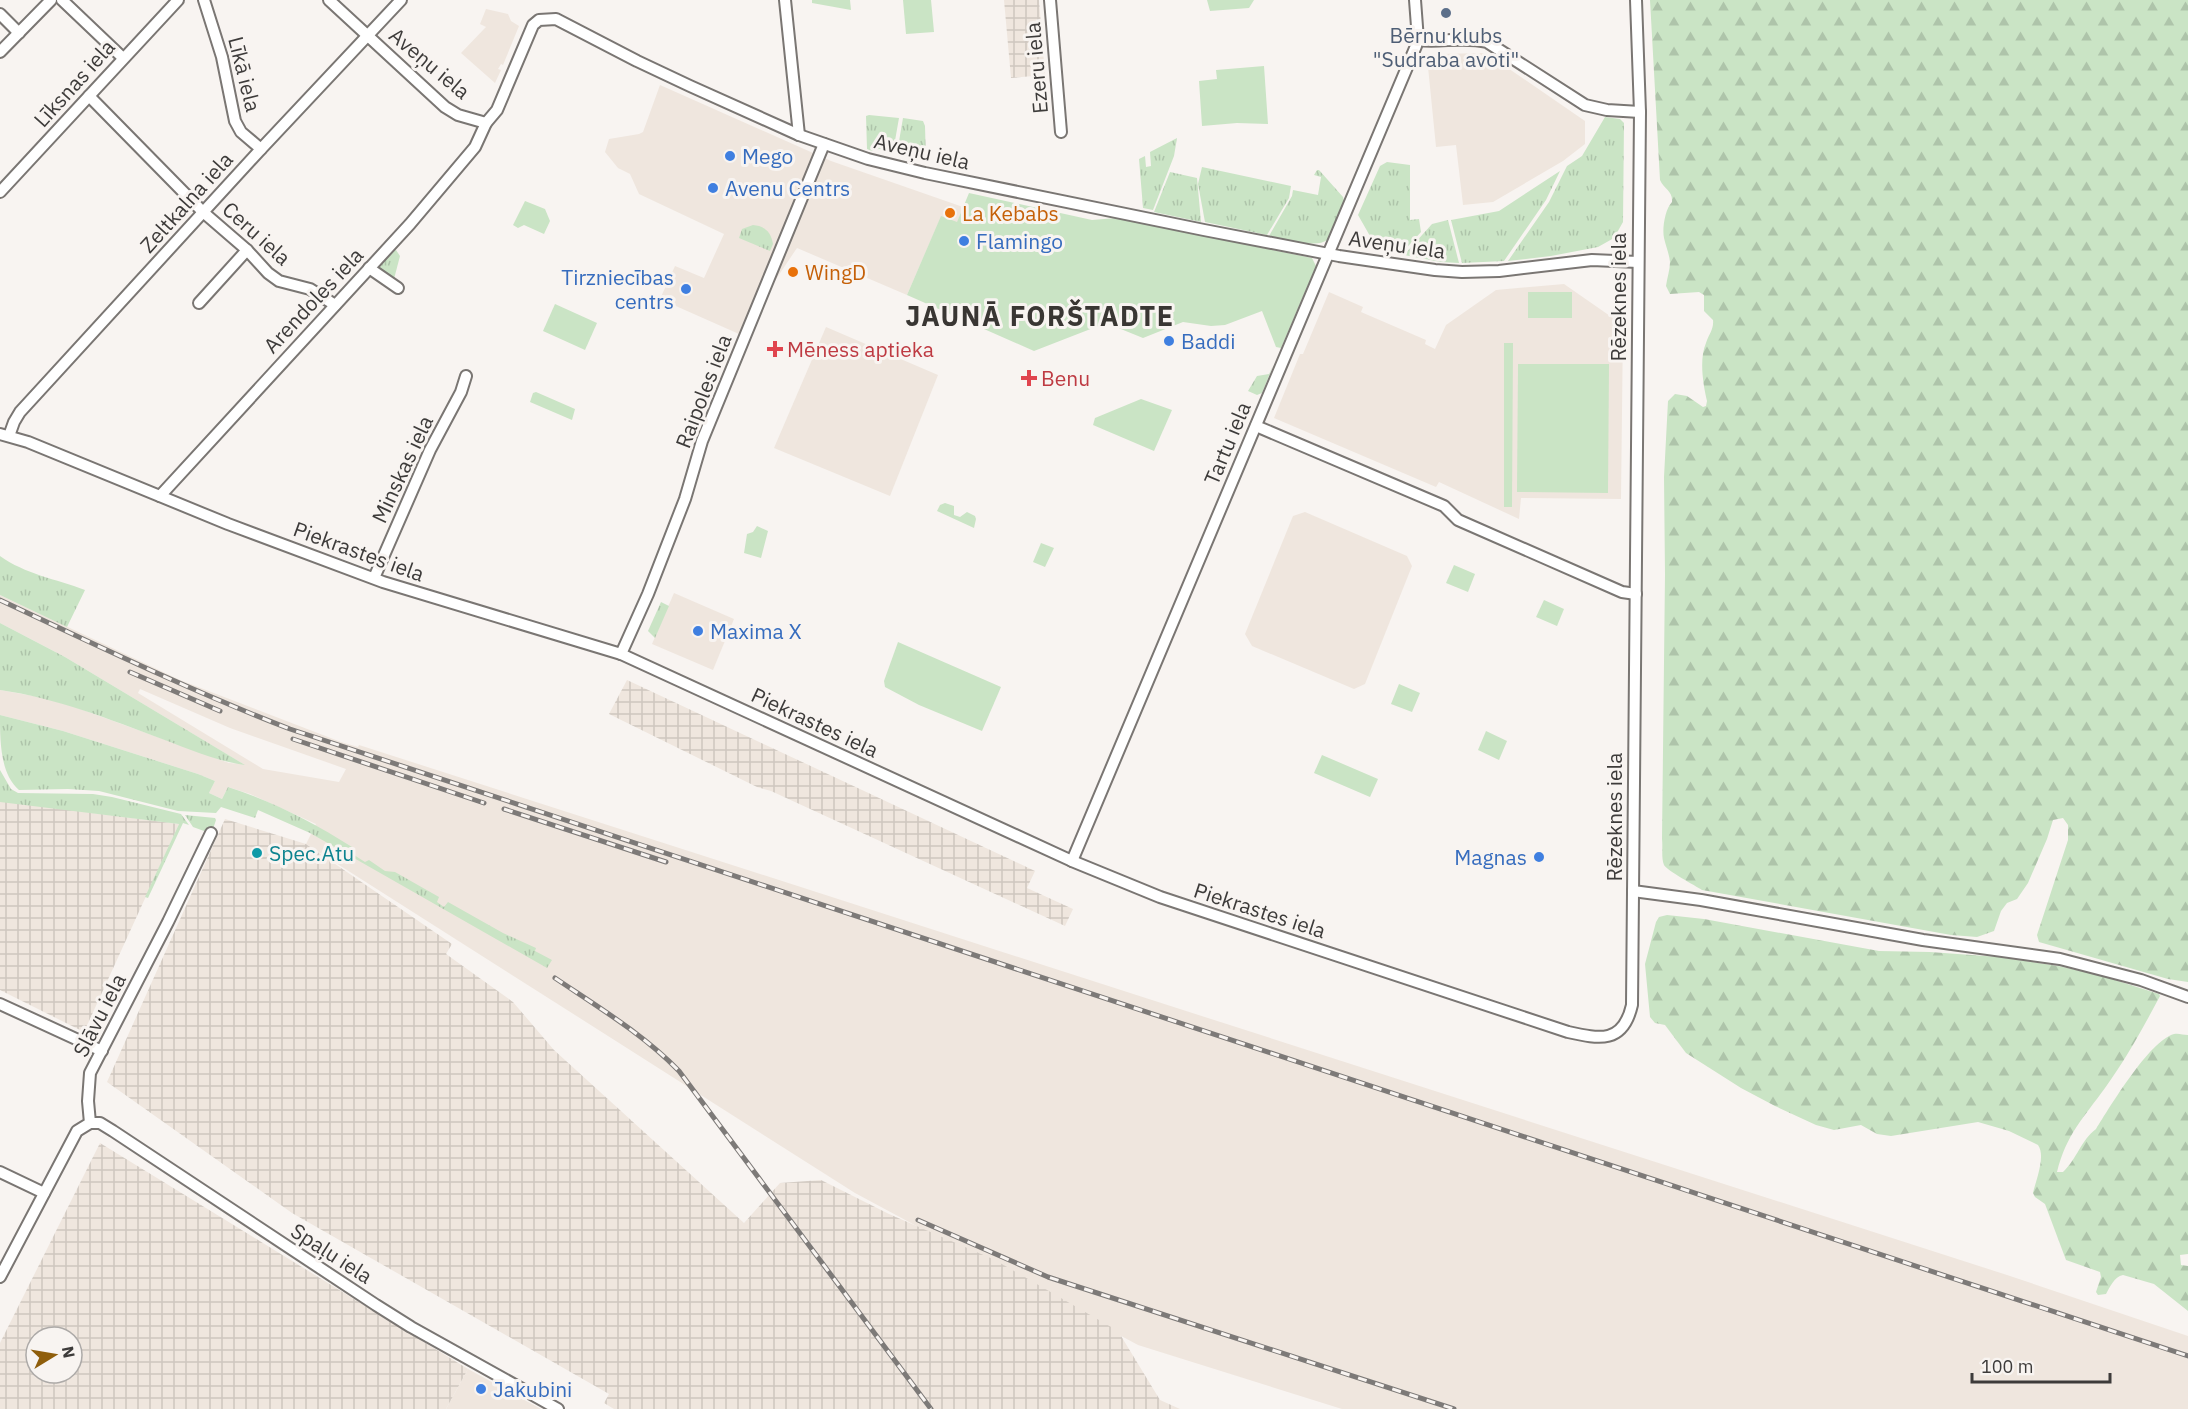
<svg xmlns="http://www.w3.org/2000/svg" width="2188" height="1409" viewBox="0 0 2188 1409" font-family="'IBM Plex Sans',sans-serif">
	<style>
		.built { fill: #efe6de; fill-rule: evenodd }
		.industrial { fill: url(#industrial-grid); fill-rule: evenodd }
		.grass { fill: url(#grass-tufts) }
		.forest { fill: url(#forest-firs) }
		.green { fill: #cae4c5 }
		.lines { fill: none; stroke-linecap: round; stroke-linejoin: round }
		.street-casing { stroke: #7a7673; stroke-width: 14 }
		.street { stroke: #fff; stroke-width: 10 }
		.rail-casing { stroke: #7d7a78; stroke-width: 5 }
		.rail { stroke: #f8f4f1; stroke-width: 3; stroke-dasharray: 9; stroke-linecap: butt }
		.service-dot { fill: #5c6f8a; stroke: #f8f4f1; stroke-width: 2 }
		.shop-dot { fill: #3f7fe0; stroke: #f8f4f1; stroke-width: 2 }
		.food-dot { fill: #e8710a; stroke: #f8f4f1; stroke-width: 2 }
		.health-dot { fill: #e0444e; stroke: #f8f4f1; stroke-width: 2 }
		.culture-dot { fill: #0f9aa8; stroke: #f8f4f1; stroke-width: 2 }
		.labels { text-anchor: middle; dominant-baseline: central; stroke-width: 6; stroke-linejoin: round; paint-order: stroke }
		.service-label { font-size: 21px; fill: #4e5e75; stroke: #f8f4f1 }
		.street-label { font-size: 21px; fill: #3d3b3a; stroke: #f8f4f1 }
		.shop-label { font-size: 21px; fill: #366cbe; stroke: #f8f4f1; text-anchor: start }
		.food-label { font-size: 21px; fill: #c56008; stroke: #f8f4f1; text-anchor: start }
		.health-label { font-size: 21px; fill: #be3a42; stroke: #f8f4f1; text-anchor: start }
		.culture-label { font-size: 21px; fill: #0d838f; stroke: #f8f4f1; text-anchor: start }
		.district-label { font-size: 27px; font-weight: bold; letter-spacing: 1.5px; fill: #393633; stroke: #f8f4f1 }
	</style>
	<defs>
		<pattern id="industrial-grid" width="8" height="8" patternUnits="userSpaceOnUse" patternTransform="scale(1.5)"><rect width="8" height="8" fill="#efe6de"/><path d="M0 4h8M4 0v8" fill="none" stroke="#cec6bf"/></pattern>
		<pattern id="grass-tufts" width="24" height="20" patternUnits="userSpaceOnUse" patternTransform="scale(1.5)"><rect width="24" height="20" fill="#cae4c5"/><path d="M3 7l-1-3M5 7V3M7 7l1-3M15 17l-1-3M17 17v-4M19 17l1-3" fill="none" stroke="#aec4aa"/></pattern>
		<pattern id="forest-firs" width="22" height="20" patternUnits="userSpaceOnUse" patternTransform="scale(1.5)"><rect width="22" height="20" fill="#cae4c5"/><path d="M5 1l3.5 6h-7zM16 11l3.5 6h-7z" fill="#aec4aa"/></pattern>
	</defs>
	<rect width="100%" height="100%" fill="#f8f4f1"/>
	<!-- built -->
	<g class="built">
		<polygon points="486,9 508,14 511,21 519,26 503,65 501,64 498,69 501,70 495,83 461,53 484,29 486,27 480,24"/>
		<polygon points="1486,53 1585,121 1585,144 1563,161 1493,202 1463,205 1456,145 1436,147 1428,67 1431,58 1438,54"/>
		<polygon points="660,85 831,161 963,207 957,223 941,217 907,295 797,248 739,334 660,299 675,266 704,278 724,234 639,194 630,174 618,168 605,152 609,139 639,134 643,132"/>
		<polygon points="1564,284 1623,325 1621,499 1521,498 1519,519 1439,482 1436,487 1274,418 1300,354 1303,354 1329,292 1363,307 1361,312 1426,340 1425,344 1435,349 1446,325 1496,290"/>
		<polygon points="826,327 938,375 890,496 774,448"/>
		<polygon points="1305,512 1407,556 1412,566 1365,684 1354,689 1252,646 1245,634 1293,516"/>
		<polygon points="674,593 734,619 713,670 652,644"/>
		<path d="M0,595L180,680L341,742L358,747L359,745L2007,1275L2188,1336V1409H1342L1138,1345L855,1193L306,844L316,824L250,794L228,787L222,799L209,793L215,781L198,774L63,731L0,715V690L39,697L72,706L229,763L243,764L65,657L0,623ZM140,689L230,728L346,769L339,782L263,769L138,693Z"/>
		<polygon points="468,1369 541,1409 446,1409"/>
	</g>
	<!-- industrial -->
	<g class="industrial">
		<polygon points="1004,0 1039,0 1045,75 1011,78"/>
		<polygon points="627,680 1035,871 1027,888 1073,909 1065,926 771,791 757,787 609,714"/>
		<polygon points="0,801 179,824 84,1032 0,990"/>
		<polygon points="225,819 306,844 452,944 446,954 513,1002 554,1050 744,1223 780,1183 821,1180 889,1214 995,1260 1118,1331 1160,1400 1180,1409 614,1409 604,1403 609,1394 292,1213 107,1082"/>
		<path d="M100,1143L468,1369L446,1409H0V1343ZM36,1337H72V1373H36Z"/>
	</g>
	<!-- grass -->
	<g class="grass">
		<polygon points="869,115 899,118 893,152 879,149 872,151 867,149 866,116"/>
		<polygon points="1605,117 1620,119 1624,123 1623,222 1614,238 1598,247 1551,256 1508,261 1549,202 1567,166 1582,156"/>
		<polygon points="903,118 923,121 925,126 926,162 897,153"/>
		<polygon points="1177,138 1174,156 1153,210 1143,208 1139,159 1145,156 1146,167 1151,166 1150,152"/>
		<polygon points="1387,162 1410,165 1410,220 1419,219 1421,232 1401,254 1387,252 1386,245 1374,243 1358,215 1380,166"/>
		<polygon points="1202,167 1291,186 1289,198 1267,235 1205,222 1198,184"/>
		<path d="M1317,170H1319L1343,197L1344,201L1327,240C1316,249 1283,238 1269,236L1292,196L1293,190L1318,195L1321,177L1314,175Z"/>
		<polygon points="1560,171 1546,200 1504,261 1462,263 1451,220 1499,211"/>
		<polygon points="1170,172 1197,178 1201,222 1154,212"/>
		<polygon points="1448,220 1459,263 1441,262 1404,255 1432,224"/>
		<path d="M753,225C765,226 771,232 773,244L770,251L739,238L742,229Z"/>
		<polygon points="396,250 400,256 394,279 378,267 393,251"/>
		<polygon points="1273,366 1262,393 1257,395 1248,391 1257,376 1269,374"/>
		<path d="M0,556C25,574 56,579 85,590L67,627L0,595Z"/>
		<polygon points="661,602 669,606 655,638 648,631"/>
		<path d="M0,623L65,657L245,765C216,761 189,749 162,739C109,719 56,698 0,690Z"/>
		<path d="M0,715L63,731L198,774L215,781L209,793L222,799L228,787C272,801 313,822 352,847L351,853L365,862L369,860L385,871L395,872L439,897L437,902L444,907L448,902L503,933L536,948L535,951L552,960L547,968L310,833L258,810L255,818L221,807L216,813L178,811L99,791L68,789L19,790C0,774 0,740 0,715Z"/>
		<polygon points="0,770 11,789 18,793 93,794 112,797 181,814 189,825 183,823 148,898 145,897 179,824 0,802"/>
		<polygon points="185,815 215,818 216,820 212,832 206,829 204,831 193,827"/>
	</g>
	<!-- forest -->
	<g class="forest">
		<path d="M1650,0H2188V982L2168,979L2039,942L2037,935L2068,840V825L2063,818L2053,820L2047,839L2028,883L2017,899L2007,903L2001,911L1994,931L1977,937L1951,935L1702,890C1696,886 1666,870 1664,865C1661,858 1663,847 1662,839L1665,574L1664,477L1668,401L1675,394L1687,396L1703,407L1706,406L1707,401C1703,384 1699,359 1706,343C1709,334 1714,329 1713,320L1704,311V295L1699,292L1670,294L1666,286C1667,278 1670,270 1670,262C1669,253 1666,247 1664,238C1662,229 1665,209 1672,202C1673,191 1664,189 1660,180Z"/>
		<path d="M1667,915L1704,919L1879,951L1930,952L1999,957L2058,966L2099,975L2159,994L2160,996C2143,1028 2126,1059 2105,1088C2084,1117 2066,1135 2057,1172H2063C2077,1159 2081,1140 2096,1129C2110,1107 2149,1041 2174,1034C2179,1033 2183,1035 2188,1035V1254L2180,1255L2181,1265L2188,1266V1311L2154,1284L2123,1275C2114,1277 2110,1287 2106,1294L2098,1295L2096,1292L2101,1277L2100,1272L2066,1260L2045,1204L2035,1197L2033,1193C2036,1180 2046,1156 2038,1145L2009,1131L1978,1122L1891,1136L1877,1134L1861,1125L1834,1130L1816,1125L1775,1106L1741,1088L1686,1053L1665,1025L1655,1023L1650,1017L1645,964L1656,922L1659,917Z"/>
	</g>
	<!-- green -->
	<g class="green">
		<polygon points="812,0 850,0 851,10 812,3"/>
		<polygon points="903,0 931,0 934,32 906,34"/>
		<polygon points="1207,0 1254,0 1249,8 1210,11"/>
		<polygon points="1264,66 1268,124 1237,123 1202,126 1199,81 1217,79 1216,70"/>
		<polygon points="969,193 1092,220 1116,218 1312,258 1316,266 1281,348 1276,347 1262,311 1225,325 1211,326 1183,322 1143,338 1106,323 1034,351 907,295 941,216 957,222"/>
		<polygon points="525,201 545,209 550,221 544,234 524,225 518,228 513,225"/>
		<rect x="1528" y="292" width="44" height="26"/>
		<polygon points="555,304 597,323 585,350 543,331"/>
		<polygon points="1504,343 1513,343 1512,507 1504,507"/>
		<polygon points="1518,364 1609,364 1608,493 1517,492"/>
		<polygon points="536,392 575,409 572,420 530,402 533,393"/>
		<polygon points="1141,399 1172,410 1154,451 1093,425 1095,418"/>
		<polygon points="945,503 954,506 954,515 960,517 967,512 975,516 976,519 974,528 937,511 940,505"/>
		<polygon points="757,526 768,531 761,558 744,553 747,534 753,532"/>
		<polygon points="1041,543 1054,548 1045,567 1033,562"/>
		<polygon points="1454,565 1475,574 1468,592 1446,583"/>
		<polygon points="1544,600 1564,609 1557,626 1536,617"/>
		<polygon points="898,642 1001,687 982,731 919,705 885,687 884,681"/>
		<polygon points="1399,684 1420,693 1412,712 1391,704"/>
		<polygon points="1486,731 1507,741 1499,760 1478,750"/>
		<polygon points="1322,755 1378,779 1370,797 1314,773"/>
	</g>
	<g class="lines">
		<!-- street casing -->
		<g class="street-casing">
			<g id="street">
				<polyline points="62,0 123,58"/>
				<polyline points="204,0 222,57 235,121 241,132 261,149"/>
				<polyline points="329,0 445,107 458,115 486,123 497,110 533,25 539,20 556,19 637,61 690,86 799,135 868,159 925,173 1204,230 1339,256 1435,270 1462,272 1499,271 1592,260 1638,262"/>
				<polyline points="785,0 799,135"/>
				<polyline points="1050,0 1061,132"/>
				<polyline points="0,14 19,33"/>
				<path d="M1418,40C1441,43 1463,36 1487,42L1585,105L1607,110L1640,112"/>
				<polyline points="0,52 51,0"/>
				<polyline points="89,96 203,212 247,250 268,273 279,281 310,289 335,305"/>
				<polyline points="0,192 178,0"/>
				<polyline points="369,268 398,288"/>
				<polyline points="199,303 247,250"/>
				<polyline points="1256,426 1444,506 1458,520 1622,592 1636,594"/>
				<path d="M0,434L28,442L228,524L383,582L621,654L1072,861L1160,897L1568,1032C1600,1039 1623,1044 1632,1005L1640,112L1636,0"/>
				<polyline points="9,436 14,422 20,412 261,149 401,0"/>
				<polyline points="160,496 410,224 475,147 486,123"/>
				<polyline points="374,578 430,450 461,392 466,376"/>
				<polyline points="621,654 648,594 685,499 702,441 824,144"/>
				<polyline points="1072,861 1416,46 1418,40 1415,0"/>
				<polyline points="1633,891 1701,900 1923,940 2060,959 2141,980 2188,997"/>
				<polyline points="0,1004 102,1051"/>
				<polyline points="90,1123 100,1123 113,1131 376,1305 411,1327 558,1409"/>
				<polyline points="0,1172 44,1193"/>
				<polyline points="0,1277 77,1131 90,1123 88,1101 90,1073 168,922 211,833"/>
			</g>
		</g>
		<!-- street -->
		<use href="#street" class="street"/>
		<!-- rail casing -->
		<g class="rail-casing">
			<g id="rail">
				<path d="M0,600C96,645 191,691 290,729L2188,1356"/>
				<polyline points="130,672 220,711"/>
				<polyline points="293,739 484,803"/>
				<polyline points="504,809 666,862"/>
				<path d="M555,978C598,1007 643,1034 679,1071L931,1409"/>
				<polyline points="918,1220 1048,1277 1454,1409"/>
			</g>
		</g>
		<!-- rail -->
		<use href="#rail" class="rail"/>
	</g>
	<!-- markers -->
	<circle class="service-dot" cx="1446" cy="13" r="6"/>
	<g class="shop-dot">
		<circle cx="730" cy="156" r="6"/>
		<circle cx="713" cy="188" r="6"/>
		<circle cx="964" cy="241" r="6"/>
		<circle cx="686" cy="289" r="6"/>
		<circle cx="1169" cy="341" r="6"/>
		<circle cx="698" cy="631" r="6"/>
		<circle cx="1539" cy="857" r="6"/>
		<circle cx="481" cy="1389" r="6"/>
	</g>
	<g class="food-dot">
		<circle cx="950" cy="213" r="6"/>
		<circle cx="793" cy="272" r="6"/>
	</g>
	<g class="health-dot">
		<path d="M772 340h6v6h6v6h-6v6h-6v-6h-6v-6h6z"/>
		<path d="M1026 369h6v6h6v6h-6v6h-6v-6h-6v-6h6z"/>
	</g>
	<circle class="culture-dot" cx="257" cy="853" r="6"/>
	<g class="labels">
		<!-- service labels -->
		<g class="service-label">
			<text x="1446" y="35">Bērnu klubs<tspan x="1446" dy="24">"Sudraba avoti"</tspan></text>
		</g>
		<!-- street labels -->
		<g class="street-label">
			<text transform="translate(430 63) rotate(40)">Aveņu iela</text>
			<text transform="translate(1036 68) rotate(-95)">Ezeru iela</text>
			<text transform="translate(245 74) rotate(76)">Līkā iela</text>
			<text transform="translate(74 83) rotate(-48)">Līksnas iela</text>
			<text transform="translate(922 151) rotate(13)">Aveņu iela</text>
			<text transform="translate(186 202) rotate(-48)">Zeltkalna iela</text>
			<text transform="translate(257 233) rotate(42)">Ceru iela</text>
			<text transform="translate(1397 244) rotate(8)">Aveņu iela</text>
			<text transform="translate(1618 297) rotate(-90)">Rēzeknes iela</text>
			<text transform="translate(313 300) rotate(-47)">Arendoles iela</text>
			<text transform="translate(703 391) rotate(-69)">Raipoles iela</text>
			<text transform="translate(1227 443) rotate(-67)">Tartu iela</text>
			<text transform="translate(402 469) rotate(-65)">Minskas iela</text>
			<text transform="translate(359 551) rotate(20)">Piekrastes iela</text>
			<text transform="translate(815 722) rotate(25)">Piekrastes iela</text>
			<text transform="translate(1614 817) rotate(-90)">Rēzeknes iela</text>
			<text transform="translate(1260 910) rotate(18)">Piekrastes iela</text>
			<text transform="translate(99 1015) rotate(-63)">Slāvu iela</text>
			<text transform="translate(332 1253) rotate(33)">Spaļu iela</text>
		</g>
		<!-- shop labels -->
		<g class="shop-label">
			<text x="742" y="156">Mego</text>
			<text x="725" y="188">Avenu Centrs</text>
			<text x="976" y="241">Flamingo</text>
			<text x="674" y="277" text-anchor="end">Tirzniecības<tspan x="674" dy="24">centrs</tspan></text>
			<text x="1181" y="341">Baddi</text>
			<text x="710" y="631">Maxima X</text>
			<text x="1527" y="857" text-anchor="end">Magnas</text>
			<text x="493" y="1389">Jakubini</text>
		</g>
		<!-- food labels -->
		<g class="food-label">
			<text x="962" y="213">La Kebabs</text>
			<text x="805" y="272">WingD</text>
		</g>
		<!-- health labels -->
		<g class="health-label">
			<text x="787" y="349">Mēness aptieka</text>
			<text x="1041" y="378">Benu</text>
		</g>
		<!-- culture labels -->
		<g class="culture-label">
			<text x="269" y="853">Spec.Atu</text>
		</g>
		<!-- district labels -->
		<g class="district-label">
			<text x="1040" y="315">JAUNĀ FORŠTADTE</text>
		</g>
	</g>
	<!-- north arrow -->
	<g transform="translate(54 1355) rotate(79)"><circle r="28" fill="#f8f4f1" stroke="#adaaa8" stroke-width="1.5"/>
	<path d="M0-4.5L10 22L0 15L-10 22Z" fill="#8f5e0b"/>
	<text y="-9" font-size="16" font-weight="bold" text-anchor="middle" fill="#3d3b3a">N</text>
	</g>
	<!-- scale -->
	<path d="M1972 1373v9h138v-9" fill="none" stroke="#3d3b3a" stroke-width="3"/>
	<text x="1981" y="1373" font-size="18" fill="#3d3b3a" stroke="#f8f4f1" stroke-width="4.5" paint-order="stroke">100 m</text>
</svg>
